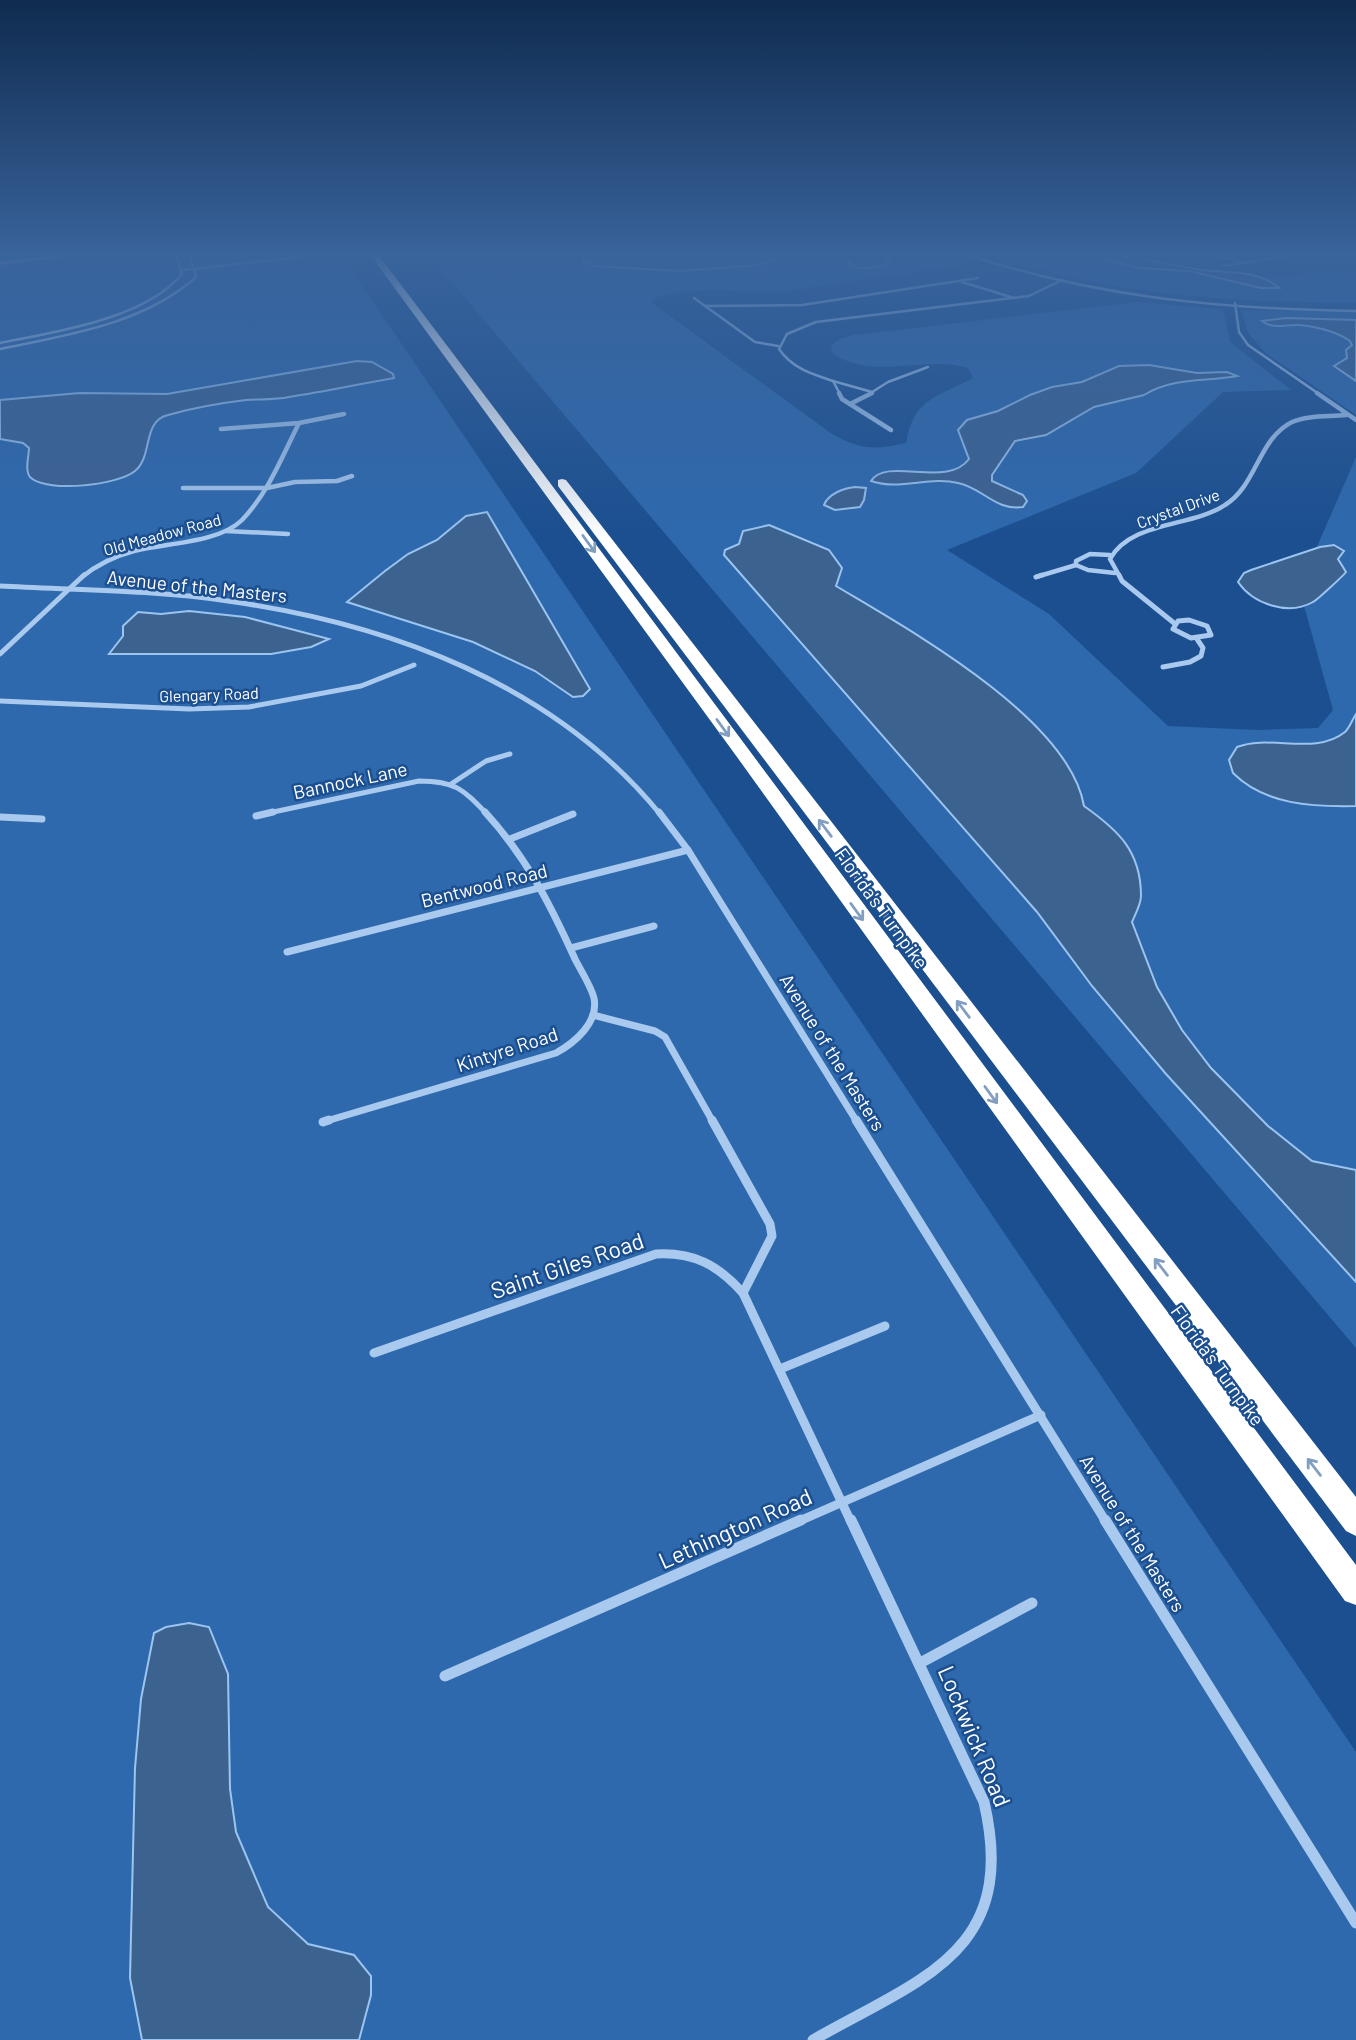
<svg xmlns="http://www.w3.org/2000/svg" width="1356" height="2040" viewBox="0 0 1356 2040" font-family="Barlow,sans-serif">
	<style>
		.green { fill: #2e69ad }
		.water { fill: #3c6290; stroke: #9cc4f0; stroke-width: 2 }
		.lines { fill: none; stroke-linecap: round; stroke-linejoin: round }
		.street-far5 { stroke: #a9c9ee; stroke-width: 2.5 }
		.street-far4 { stroke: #a9c9ee; stroke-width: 4.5 }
		.street-far3 { stroke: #a9c9ee; stroke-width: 5 }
		.street-far2 { stroke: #a9c9ee; stroke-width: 7 }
		.street-far1 { stroke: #a9c9ee; stroke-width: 9 }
		.street { stroke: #a9c9ee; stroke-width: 11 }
		.primary { fill: #f0f6ff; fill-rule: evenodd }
		.highway { fill: #fff; fill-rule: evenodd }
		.oneway { stroke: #829ec1 }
		.labels { text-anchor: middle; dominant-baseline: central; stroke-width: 5; stroke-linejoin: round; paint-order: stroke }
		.far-street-label { font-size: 16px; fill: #fff; stroke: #1b4f8f }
		.street-label { font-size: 19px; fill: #fff; stroke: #1b4f8f }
		.near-street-label { font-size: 23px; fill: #fff; stroke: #1b4f8f }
	</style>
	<rect width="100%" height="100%" fill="#1b4f8f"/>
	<!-- green -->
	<g class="green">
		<polygon points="119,253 340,253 1356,1752 1356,2040 0,2040 0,265"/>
		<path d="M427,253H958L974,259L966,264L782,292L706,290L673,293L653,298L652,303L832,434C861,450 874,450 906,443C914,397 938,397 973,378L968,368C922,355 877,381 833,354L831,346L839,339L854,335L1138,302L1223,309L1230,342L1291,390L1223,392L1136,473L947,550L1049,614L1168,726L1257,730L1318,728L1333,710L1299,588L1356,457V1348Z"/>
		<path d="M989,253H1101L1258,280L1307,273L1356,271V303C1233,302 1105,296 989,253Z"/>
		<polygon points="1241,310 1356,312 1356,415 1267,354 1248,333"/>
	</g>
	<!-- water -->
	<g class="water">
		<polygon points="584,253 795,253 759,265 679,271 595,266 583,261"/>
		<path d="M842,253H883L890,261C883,267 862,271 852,265C846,261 846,257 842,253Z"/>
		<path d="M1078,253C1118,253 1157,262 1196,269C1223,274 1257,268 1279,288H1261L1189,271L1140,268Z"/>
		<path d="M1286,318L1356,320V381L1334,366L1347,358L1346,350L1352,345L1350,341C1336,331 1317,327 1300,325C1286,324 1274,330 1262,321Z"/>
		<path d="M357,361L372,362L393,374L394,378C359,384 324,392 289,397C275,400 260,399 246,400C221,403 192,408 168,415C142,421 153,457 135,471C118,485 49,493 31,478C24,472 29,456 29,448L23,443L0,439V400L80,393L167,394Z"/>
		<path d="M1149,365L1197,373L1227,372L1237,376C1205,382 1173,377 1144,395L1094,407L1046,435L1015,441L992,475V481L1023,495L1027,501L1023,507C995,511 983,488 958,483C929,476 900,491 871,481C887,456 947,489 969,459L958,430L967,420L998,411L1030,395L1052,387L1082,382L1119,366Z"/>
		<path d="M855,487L866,488L864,500L860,507L835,510L824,505C828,494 844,488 855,487Z"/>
		<polygon points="487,512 590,689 583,696 573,697 535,671 473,642 347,602 385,571 408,554 437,540 466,516"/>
		<path d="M769,525L829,550L842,568L836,586C908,629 1069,718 1084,806C1118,830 1141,851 1141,896C1141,904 1135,915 1132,922L1157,987L1182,1030L1211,1068L1268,1126L1312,1161L1356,1170V1282L1166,1074L1092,986L1037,912L724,555L725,550L739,544L743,531Z"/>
		<path d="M1334,545L1344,551L1338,559L1346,572C1343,576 1317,600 1313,602C1288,616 1253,604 1238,582L1244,573L1251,570L1320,547Z"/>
		<polygon points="189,611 245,617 329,639 311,647 271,654 109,654 123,636 123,626 138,612 161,614"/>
		<path d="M1356,714V806C1313,807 1265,805 1233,773L1229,760L1237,747C1270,734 1315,756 1345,732C1350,727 1352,720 1356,714Z"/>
		<polygon points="189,1623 209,1627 228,1674 230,1789 236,1832 268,1907 308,1944 354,1955 371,1976 371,1995 359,2040 142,2040 130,1978 135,1768 141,1699 154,1633 166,1627"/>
	</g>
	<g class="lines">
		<!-- street-far5 -->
		<g class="street-far5">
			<path d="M962,253C1093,297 1219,309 1356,311"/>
			<polyline points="1205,253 1238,261"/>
			<polyline points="1224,266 1292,255 1356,255"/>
			<polyline points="182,270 319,255"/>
			<polyline points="962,282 1014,298"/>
			<polyline points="694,298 755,342 778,346"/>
			<polyline points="1235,303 1239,332 1248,345 1319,394"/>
			<polyline points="705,306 802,305 978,278"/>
			<path d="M0,343C55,332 145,319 182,274L176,253"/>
			<path d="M0,349C67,335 144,324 196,277L189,253"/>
			<polyline points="833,381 872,392"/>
			<path d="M840,394L833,381C811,374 792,368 779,349L787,334L816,322L1029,296L1062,280"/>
			<polyline points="869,394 888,382 928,367"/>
		</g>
		<!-- street-far4 -->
		<g class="street-far4">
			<polyline points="839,393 842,399 891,430"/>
			<polyline points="1317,393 1356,420"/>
			<polyline points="850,404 872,393"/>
			<polyline points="221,429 299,423 344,414"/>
			<polyline points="183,488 267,488 295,482 337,481 352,476"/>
			<polyline points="226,531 288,534"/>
			<polyline points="1110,555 1090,554 1076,561 1076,565 1088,570 1115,573"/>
			<path d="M82,577C98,564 115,556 134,551C165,543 219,543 242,520C268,493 282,457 299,423"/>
			<polyline points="1036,577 1076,565"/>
			<path d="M1120,577L1110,559C1131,521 1192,527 1225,505C1257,485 1258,439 1292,422C1308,415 1329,417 1346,415"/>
		</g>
		<!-- street-far3 -->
		<g class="street-far3">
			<polyline points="1119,575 1122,581 1174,623"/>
			<polyline points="1036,577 1042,575"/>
			<path d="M0,586C76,590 153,590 228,601C390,624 554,684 660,814"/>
			<polygon points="1189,620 1207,626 1211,635 1191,638 1173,629 1178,621"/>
			<polyline points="0,654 84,575"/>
			<polyline points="1163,667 1190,662 1201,656 1203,648 1197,639"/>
			<polyline points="0,701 189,709 249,707 361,686 414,665"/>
			<polyline points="451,784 486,761 510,754"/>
			<path d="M264,814L419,781C455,781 463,789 487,814"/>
		</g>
		<!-- street-far2 -->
		<g class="street-far2">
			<polyline points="659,812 688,850 857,1122"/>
			<polyline points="256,816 273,812"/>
			<polyline points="0,817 42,819"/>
			<polyline points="510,839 573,814"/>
			<polyline points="571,948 654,926"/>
			<polyline points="287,952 688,850"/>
			<polyline points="593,1015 655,1031 665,1037 713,1122"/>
			<path d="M323,1122L556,1053C574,1043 599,1023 594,998C591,986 581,971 575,959C550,904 527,858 485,812"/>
		</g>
		<!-- street-far1 -->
		<g class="street-far1">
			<polyline points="712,1120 770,1224 772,1236 743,1293"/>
			<polyline points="856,1120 1106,1522"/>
			<polyline points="323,1122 329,1120"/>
			<path d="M374,1353L656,1254C694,1252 718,1265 743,1293L851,1522"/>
			<polyline points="780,1369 885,1326"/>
			<polyline points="797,1522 1041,1415"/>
		</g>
		<!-- street -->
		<g class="street">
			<polyline points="1105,1520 1356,1923"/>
			<polyline points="920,1663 1032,1603"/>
			<polyline points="445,1676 801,1520"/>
			<path d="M813,2040C922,1978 1019,1952 984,1802L851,1520"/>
		</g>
		<!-- primary -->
		<polygon class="primary" points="80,253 103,253 0,265 0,261"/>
		<!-- highway -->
		<g class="highway">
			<polygon points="369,253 377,253 501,417 1356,1565 1356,1605 1345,1601 737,757"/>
			<polygon points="562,479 566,480 1356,1497 1356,1536 1346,1531 558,486 558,480"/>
		</g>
	</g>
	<!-- one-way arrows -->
	<defs><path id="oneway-shaft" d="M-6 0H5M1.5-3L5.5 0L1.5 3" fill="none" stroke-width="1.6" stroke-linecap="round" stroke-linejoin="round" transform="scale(1.75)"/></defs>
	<g class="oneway">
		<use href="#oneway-shaft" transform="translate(589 544) rotate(54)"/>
		<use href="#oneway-shaft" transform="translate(723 728) rotate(54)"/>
		<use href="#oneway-shaft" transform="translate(825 828) rotate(-127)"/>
		<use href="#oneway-shaft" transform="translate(857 912) rotate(54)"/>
		<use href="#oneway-shaft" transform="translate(963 1009) rotate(-127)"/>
		<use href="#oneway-shaft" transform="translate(991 1095) rotate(54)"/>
		<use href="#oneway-shaft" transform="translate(1161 1267) rotate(-128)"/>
		<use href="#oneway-shaft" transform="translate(1314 1467) rotate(-128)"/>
	</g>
	<!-- sky -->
	<linearGradient id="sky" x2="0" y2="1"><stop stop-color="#0f2b4f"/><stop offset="0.47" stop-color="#39639b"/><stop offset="1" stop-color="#39639b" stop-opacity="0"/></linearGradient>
	<rect width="1356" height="539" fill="url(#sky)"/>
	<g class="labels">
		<!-- far-street labels -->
		<g class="far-street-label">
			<text transform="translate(1178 508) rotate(-20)">Crystal Drive</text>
			<text transform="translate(162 534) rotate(-15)">Old Meadow Road</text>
			<text transform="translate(209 694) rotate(-2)">Glengary Road</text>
		</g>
		<!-- street labels -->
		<g class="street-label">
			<text transform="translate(197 586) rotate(6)">Avenue of the Masters</text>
			<text transform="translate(350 780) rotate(-12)">Bannock Lane</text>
			<text transform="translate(484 885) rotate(-14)">Bentwood Road</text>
			<text transform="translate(882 908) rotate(54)">Florida's Turnpike</text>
			<text transform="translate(507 1049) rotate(-18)">Kintyre Road</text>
			<text transform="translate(833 1052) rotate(58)">Avenue of the Masters</text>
			<text transform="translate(1218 1365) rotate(54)">Florida's Turnpike</text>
			<text transform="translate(1133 1533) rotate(58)">Avenue of the Masters</text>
		</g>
		<!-- near-street labels -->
		<g class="near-street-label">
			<text transform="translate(567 1265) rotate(-19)">Saint Giles Road</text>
			<text transform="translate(735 1528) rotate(-24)">Lethington Road</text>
			<text transform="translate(975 1736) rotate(67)">Lockwick Road</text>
		</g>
	</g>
</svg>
